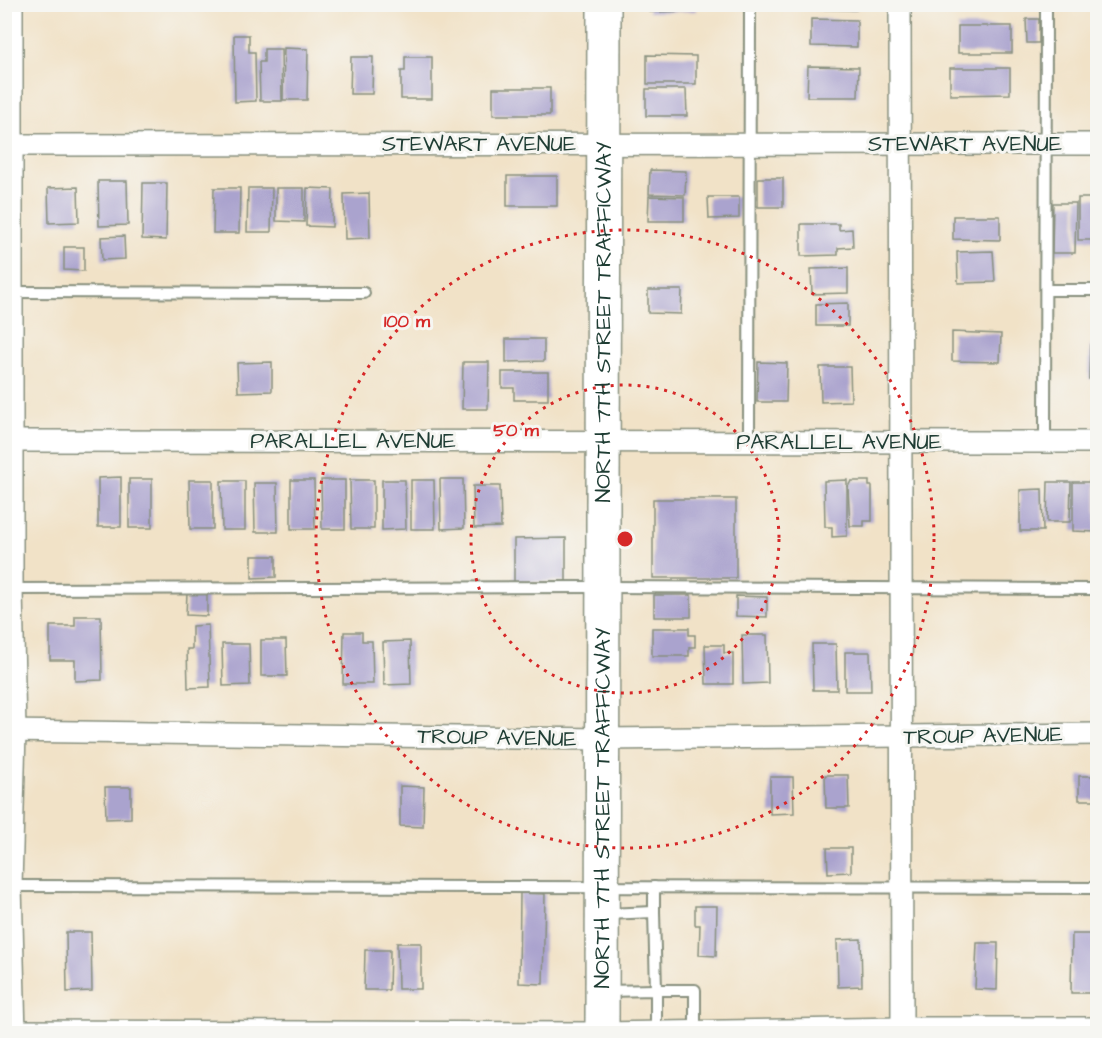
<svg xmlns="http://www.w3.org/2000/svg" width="1102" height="1038" viewBox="0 0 1102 1038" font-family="'Architects Daughter',sans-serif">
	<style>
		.building { fill: #aaa3ce }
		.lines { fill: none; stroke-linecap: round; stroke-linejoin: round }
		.service-casing { stroke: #88907e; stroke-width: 14 }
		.minor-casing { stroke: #88907e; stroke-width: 24 }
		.primary-casing { stroke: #88907e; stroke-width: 36 }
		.service { stroke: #fff; stroke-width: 10 }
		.minor { stroke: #fff; stroke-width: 21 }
		.primary { stroke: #fff; stroke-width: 33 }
		.ring { fill: none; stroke: #d62828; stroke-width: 3; stroke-dasharray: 3 6 }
		.labels { text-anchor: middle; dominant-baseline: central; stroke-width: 6; stroke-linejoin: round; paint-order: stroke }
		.street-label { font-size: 22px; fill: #1f3d34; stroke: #f6f6f2 }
		.centre { fill: #d62828; stroke: #f6f6f2; stroke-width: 3 }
		.ring-label { font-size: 18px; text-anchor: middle; font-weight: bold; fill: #d62828; stroke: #f6f6f2; stroke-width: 6; stroke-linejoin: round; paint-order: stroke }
	</style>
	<rect width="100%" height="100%" fill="#f6f6f2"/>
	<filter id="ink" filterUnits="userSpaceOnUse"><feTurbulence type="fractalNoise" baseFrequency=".0167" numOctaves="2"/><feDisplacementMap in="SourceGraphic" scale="12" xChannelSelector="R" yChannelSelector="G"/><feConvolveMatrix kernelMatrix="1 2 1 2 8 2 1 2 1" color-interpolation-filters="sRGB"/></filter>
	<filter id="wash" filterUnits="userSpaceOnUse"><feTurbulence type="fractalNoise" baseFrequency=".008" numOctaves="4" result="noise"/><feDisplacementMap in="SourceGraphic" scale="24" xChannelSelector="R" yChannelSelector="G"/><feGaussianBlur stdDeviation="1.35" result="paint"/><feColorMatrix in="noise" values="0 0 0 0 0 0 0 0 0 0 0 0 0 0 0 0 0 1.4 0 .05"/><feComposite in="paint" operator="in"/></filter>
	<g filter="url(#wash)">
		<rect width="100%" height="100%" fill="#f1e2c7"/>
		<g id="blocks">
			<!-- building -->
			<g class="building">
				<polygon points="649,4 696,4 696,11 649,12"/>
				<polygon points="800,4 856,4 856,10 800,9"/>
				<polygon points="950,4 986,4 986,10 949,10"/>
				<polygon points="811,19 857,20 857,47 811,46"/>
				<polygon points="1026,19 1039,19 1039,43 1027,43"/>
				<rect x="958" y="26" width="54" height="27"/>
				<polygon points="234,35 249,35 249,52 255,52 256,101 235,102"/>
				<polygon points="284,48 308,49 307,100 283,100"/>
				<polygon points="264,49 281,49 282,101 260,101 259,62 264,62"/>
				<polygon points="647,55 696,56 696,84 647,84"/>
				<polygon points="351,57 373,57 372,94 350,94"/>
				<polygon points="405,57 432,57 432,99 401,99 401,71 405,71"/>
				<polygon points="808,66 859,67 858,97 807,97"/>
				<polygon points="950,68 1010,68 1010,94 950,95"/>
				<rect x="493" y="88" width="57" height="27"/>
				<polygon points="646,89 686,89 687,116 646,116"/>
				<polygon points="650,170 686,171 685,195 649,194"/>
				<rect x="507" y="176" width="50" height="30"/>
				<rect x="758" y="178" width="25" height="29"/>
				<polygon points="98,181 127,181 128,225 99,226"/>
				<polygon points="143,183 167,183 166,240 142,239"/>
				<polygon points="78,187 79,222 49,223 48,188"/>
				<polygon points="214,188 240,188 239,233 213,233"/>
				<polygon points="248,188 272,188 271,232 247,232"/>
				<polygon points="276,188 304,188 304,222 276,221"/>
				<polygon points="307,188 333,189 332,227 306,226"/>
				<polygon points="369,193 370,238 345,239 344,194"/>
				<polygon points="649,196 684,197 684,221 648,221"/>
				<polygon points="708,197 739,197 739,218 709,219"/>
				<rect x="1078" y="198" width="20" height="42"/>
				<polygon points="1053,203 1076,203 1075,253 1052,253"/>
				<polygon points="953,216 1000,216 1000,240 953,239"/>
				<polygon points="801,224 839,224 839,230 852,229 853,247 838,248 838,255 801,256"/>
				<polygon points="124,236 125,259 102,260 101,237"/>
				<polygon points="64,247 84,247 84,271 64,270"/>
				<polygon points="993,251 995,282 958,283 957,252"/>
				<polygon points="848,268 848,293 812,294 811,269"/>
				<polygon points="648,290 682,290 681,314 648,313"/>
				<polygon points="848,303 848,326 816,326 816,304"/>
				<polygon points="952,332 1001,334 1000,362 952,361"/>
				<polygon points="506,339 544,339 544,361 506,362"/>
				<polygon points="1090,345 1098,346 1098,379 1089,379"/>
				<polygon points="272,362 272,391 238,392 237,363"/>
				<polygon points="463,362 489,362 488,409 462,409"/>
				<polygon points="758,362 787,363 786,402 757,402"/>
				<polygon points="820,367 850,367 851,401 821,402"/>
				<polygon points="502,372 548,372 548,400 514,400 514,388 502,388"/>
				<polygon points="121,477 121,527 98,527 98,478"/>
				<rect x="129" y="479" width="23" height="49"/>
				<polygon points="440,479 463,479 464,528 441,529"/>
				<polygon points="189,480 213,480 213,529 190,529"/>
				<polygon points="291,480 314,480 315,529 291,529"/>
				<polygon points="321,480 345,480 345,529 322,529"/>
				<polygon points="350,480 374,480 374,529 351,529"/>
				<polygon points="382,480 405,480 406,529 382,530"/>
				<polygon points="411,480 434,480 435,529 411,529"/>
				<polygon points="847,480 847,536 832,537 832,527 825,527 824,481"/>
				<polygon points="221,481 245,481 245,530 222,530"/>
				<polygon points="851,481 869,481 869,486 872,486 872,521 864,521 864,526 850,526 848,487"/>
				<polygon points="1048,482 1071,482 1070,522 1047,522"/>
				<polygon points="1073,482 1096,482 1096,532 1073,531"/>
				<polygon points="254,483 277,483 278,532 255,532"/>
				<polygon points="473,486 500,486 501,527 474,528"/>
				<polygon points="1042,489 1043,531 1020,531 1020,490"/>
				<rect x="653" y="499" width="83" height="79"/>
				<polygon points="566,538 566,581 514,582 514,539"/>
				<polygon points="252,556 276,556 276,577 252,578"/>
				<polygon points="187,593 207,593 207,616 186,615"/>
				<rect x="654" y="595" width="37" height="22"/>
				<polygon points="736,596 767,597 767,617 736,616"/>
				<polygon points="75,616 101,616 102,680 75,681 75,660 50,660 50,626 75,626"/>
				<polygon points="208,625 210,687 188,688 187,649 192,649 192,626"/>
				<polygon points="652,628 689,628 689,635 695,635 695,647 689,647 689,656 652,656"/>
				<polygon points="344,632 362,632 362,641 372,641 373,684 343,684"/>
				<polygon points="742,635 767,635 768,683 743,684"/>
				<polygon points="261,640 286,640 287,676 261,676"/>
				<polygon points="410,641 411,684 384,685 383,642"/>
				<polygon points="222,644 249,644 250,685 223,686"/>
				<polygon points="812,644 836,644 837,690 813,690"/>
				<polygon points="705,645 724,645 724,653 733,653 733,684 706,684"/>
				<polygon points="845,652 870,652 871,691 845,691"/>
				<polygon points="825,775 848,775 849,808 826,808"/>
				<rect x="1079" y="776" width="19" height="24"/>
				<polygon points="770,777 793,777 794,813 770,814"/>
				<polygon points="400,786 424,787 423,827 400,826"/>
				<polygon points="105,787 131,787 131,818 106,819"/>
				<polygon points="827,848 851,848 851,872 828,873"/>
				<polygon points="520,893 545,894 543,984 519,983"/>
				<polygon points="695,906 717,906 716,956 699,955 700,925 695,925"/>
				<polygon points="66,932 91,932 92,991 67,992"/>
				<polygon points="1072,934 1098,934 1096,993 1071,993"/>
				<polygon points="861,939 862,986 838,987 837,940"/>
				<polygon points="397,943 421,943 421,989 398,989"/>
				<polygon points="977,943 998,943 997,990 975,989"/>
				<polygon points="365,950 390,950 389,990 364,990"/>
			</g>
		</g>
	</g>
	<g filter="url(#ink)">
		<use href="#blocks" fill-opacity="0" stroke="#88907e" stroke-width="1.5"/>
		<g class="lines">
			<!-- service casing -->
			<g class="service-casing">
				<g id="service">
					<polyline points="1046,290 1098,290"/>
					<polyline points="11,292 364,293"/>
					<polyline points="749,441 750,4"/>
					<polyline points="1045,442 1046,4"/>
					<polyline points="9,589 603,587 1098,589"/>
					<polyline points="8,886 1098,888"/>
					<polyline points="654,887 654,912"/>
					<polyline points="606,914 654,912 656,990 695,990 695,1031"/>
					<polyline points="605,991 656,990 656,1032"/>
				</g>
			</g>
			<!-- minor casing -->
			<g class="minor-casing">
				<g id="minor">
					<polyline points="12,4 12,589 15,731 11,886 15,1034"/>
					<polyline points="900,4 902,1034"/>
					<polyline points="4,145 1098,144"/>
					<polyline points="4,441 1098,442"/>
					<polyline points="4,731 603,739 1098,734"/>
					<polyline points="4,1031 602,1033 902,1028 1098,1028"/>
				</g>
			</g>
			<!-- primary casing -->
			<g class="primary-casing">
				<g id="primary">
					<path id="s1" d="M602,1034L604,4"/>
				</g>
			</g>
			<!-- service -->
			<use href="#service" class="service"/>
			<!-- minor -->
			<use href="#minor" class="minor"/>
			<!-- primary -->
			<use href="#primary" class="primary"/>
		</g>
	</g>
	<!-- distance rings -->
	<g class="ring">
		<circle cx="625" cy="539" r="154"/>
		<circle cx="625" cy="539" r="309"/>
	</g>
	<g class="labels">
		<!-- street labels -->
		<g class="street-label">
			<text x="479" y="144">STEWART AVENUE</text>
			<text x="965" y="144">STEWART AVENUE</text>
			<text stroke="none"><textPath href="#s1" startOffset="712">NORTH 7TH STREET TRAFFICWAY</textPath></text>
			<text x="353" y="441">PARALLEL AVENUE</text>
			<text x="839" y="442">PARALLEL AVENUE</text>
			<text transform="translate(983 736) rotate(-1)">TROUP AVENUE</text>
			<text transform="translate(497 738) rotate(1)">TROUP AVENUE</text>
			<text stroke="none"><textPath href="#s1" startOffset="226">NORTH 7TH STREET TRAFFICWAY</textPath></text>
		</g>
	</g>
	<circle cx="625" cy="539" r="9" class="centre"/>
	<g class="ring-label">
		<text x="407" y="327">100 m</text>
		<text x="516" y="436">50 m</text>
	</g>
	<!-- margin -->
	<rect width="1102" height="1038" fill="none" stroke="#f6f6f2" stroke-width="24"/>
</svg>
